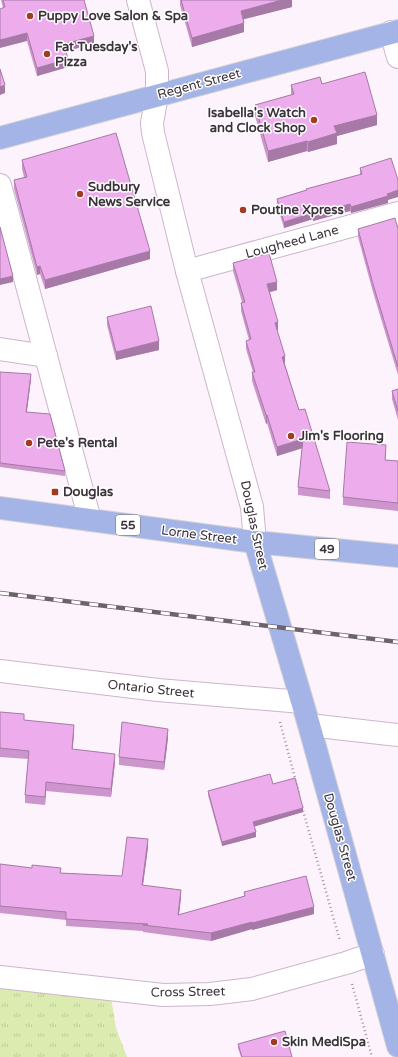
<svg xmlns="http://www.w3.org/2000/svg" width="398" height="1057" viewBox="0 0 398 1057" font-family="'Varela Round',sans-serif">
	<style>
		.grass { fill: url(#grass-tufts) }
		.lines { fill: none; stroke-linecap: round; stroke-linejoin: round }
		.minor-casing { stroke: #cdb5cc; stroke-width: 24 }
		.major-casing { stroke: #d4d2d4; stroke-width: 24 }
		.path { stroke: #9f959e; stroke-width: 2.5; stroke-dasharray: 1 3; stroke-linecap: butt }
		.minor { stroke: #fff; stroke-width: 22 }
		.major { stroke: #a4b4e7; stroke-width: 22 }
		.rail-casing { stroke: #6c626b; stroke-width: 4.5 }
		.rail { stroke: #fff; stroke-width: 3; stroke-dasharray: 9; stroke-linecap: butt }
		.wall { fill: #cc95cc }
		.shaded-wall { fill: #a679a6 }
		.building { fill: #edaded; stroke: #a679a6 }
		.poi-dot { fill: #a33b20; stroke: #fff; stroke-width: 1.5 }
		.labels { text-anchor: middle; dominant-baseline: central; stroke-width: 3; stroke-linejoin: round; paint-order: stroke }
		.shield { fill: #fff; stroke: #767076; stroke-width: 1 }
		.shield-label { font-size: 12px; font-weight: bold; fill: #3c323b }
		.poi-label { font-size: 13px; font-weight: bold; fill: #3c323b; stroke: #fff; text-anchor: start }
		.street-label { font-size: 13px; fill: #3c323b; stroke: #fff }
	</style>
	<defs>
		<pattern id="grass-tufts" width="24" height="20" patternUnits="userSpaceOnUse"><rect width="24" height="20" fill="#dcecb0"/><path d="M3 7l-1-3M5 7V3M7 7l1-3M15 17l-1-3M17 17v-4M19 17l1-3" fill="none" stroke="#becb98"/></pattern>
	</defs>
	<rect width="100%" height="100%" fill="#fdf3fc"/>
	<!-- grass -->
	<polygon class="grass" points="0,979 110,991 116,1028 127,1057 0,1057"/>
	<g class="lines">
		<!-- minor casing -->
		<g class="minor-casing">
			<g id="minor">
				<polyline points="138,0 157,71 157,95 152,123 153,133 187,271 252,507 255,542"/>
				<polyline points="391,32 398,57"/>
				<polyline points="0,185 90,520"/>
				<polyline points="187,271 398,213"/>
				<polyline points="0,349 46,356"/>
				<polyline points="0,671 158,690 302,702"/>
				<polyline points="309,725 398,735"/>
				<polyline points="0,977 163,995 210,994 252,989 346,963 373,954"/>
			</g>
		</g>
		<!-- major casing -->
		<g class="major-casing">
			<g id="major">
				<polyline points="0,138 398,31"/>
				<polyline points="0,508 255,542 398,556"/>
				<polyline points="255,542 309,725 398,1046"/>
			</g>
		</g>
		<!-- path -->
		<g class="path">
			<polyline points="280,722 299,793"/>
			<polyline points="302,807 340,941"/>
			<polyline points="352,984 372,1057"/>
		</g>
		<!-- minor -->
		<use href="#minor" class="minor"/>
		<!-- major -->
		<use href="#major" class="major"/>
		<!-- rail casing -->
		<g class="rail-casing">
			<polyline id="rail" points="0,593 398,642"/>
		</g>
		<!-- rail -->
		<use href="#rail" class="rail"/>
	</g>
	<!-- wall -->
	<g class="wall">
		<polygon points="1,0 84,0 94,43 66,52 68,67 37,76 27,41 3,8"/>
		<polygon points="180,0 292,0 292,7 243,19 244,32 192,47 180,5"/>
		<polygon points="322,84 377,125 337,136 337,144 308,152 307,151 268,162 255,116 255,105 291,95 291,85"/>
		<polygon points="22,160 150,259 45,289 40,274 37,275 14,189 14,180 24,177 22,169"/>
		<polygon points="360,168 388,200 388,203 351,213 350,211 313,221 313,219 284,228 277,205 277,199 306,190 306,189 360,175"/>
		<polygon points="358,229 398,229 398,375 373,292 358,237"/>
		<polygon points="233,263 277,290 270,292 278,330 277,330 285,364 299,410 330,491 330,499 298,495 298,487 302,448 277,456 267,423 266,424 252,381 252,372 253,372 246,349 246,341 249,340 241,311 241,303 242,302 233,271"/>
		<polygon points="107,317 159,350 116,360 107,325"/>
		<polygon points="0,372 31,379 27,412 65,471 65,476 0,467"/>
		<polygon points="398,389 398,420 392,399 392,391"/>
		<polygon points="386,454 385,460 398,461 398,511 343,505 343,497"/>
		<polygon points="0,712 24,720 74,733 72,750 115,762 111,797 46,791 45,805 25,803 25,795 28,759 0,757"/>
		<polygon points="168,738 164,770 119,765 119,757"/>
		<polygon points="273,784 303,812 254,826 256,837 222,846 208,795 208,791"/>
		<polygon points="148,847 143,885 181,897 179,915 244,896 244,892 314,914 252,930 252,929 211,941 143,932 143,931 66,926 66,920 0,913 0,864 61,873 122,876"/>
		<polygon points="238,1044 292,1057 241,1057 238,1048"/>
	</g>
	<!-- shaded-wall -->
	<g class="shaded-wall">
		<polygon points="282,0 292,0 292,7 241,20 241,11"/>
		<polygon points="244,23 244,32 192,47 192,38"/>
		<polygon points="27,33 27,41 0,48 0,40"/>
		<polygon points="94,36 94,43 64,52 64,44"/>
		<polygon points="68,59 68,67 37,76 37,68"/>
		<polygon points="5,85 5,93 0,95 0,87"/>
		<polygon points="377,115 377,125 337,136 337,144 308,152 308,142 334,126"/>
		<polygon points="307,141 307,151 268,162 268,151"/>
		<polygon points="398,190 398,197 388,200 388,203 351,213 351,207"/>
		<polygon points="350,204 350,211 313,221 313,214"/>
		<polygon points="313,213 313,219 284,228 284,222"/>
		<polygon points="150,251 150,259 45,289 45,280"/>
		<polygon points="40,266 40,274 37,275 37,267"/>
		<polygon points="13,276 13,282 0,285 0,279"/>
		<polygon points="277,282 277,290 267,293 267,284"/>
		<polygon points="278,322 278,330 275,331 275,323"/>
		<polygon points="159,341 159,350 116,360 116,352"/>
		<polygon points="285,356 285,364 282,357"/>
		<polygon points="31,374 31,379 26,416 26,412"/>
		<polygon points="266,415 267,415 267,423 266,424"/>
		<polygon points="303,439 303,448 277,456 277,447"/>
		<polygon points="74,725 74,733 72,758 72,749"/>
		<polygon points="168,729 168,738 164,770 164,762"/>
		<polygon points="115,754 115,762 111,797 111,789"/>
		<polygon points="46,782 46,791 45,805 45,797"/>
		<polygon points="303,808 303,812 253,827 253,822"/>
		<polygon points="256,832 256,837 222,846 222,842"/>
		<polygon points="148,839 148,847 142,892 142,885"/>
		<polygon points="181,890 181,897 178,922 178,915"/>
		<polygon points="314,907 314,914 252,930 252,923"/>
		<polygon points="252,922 252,929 211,941 211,933"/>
	</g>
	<!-- building -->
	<g class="building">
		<polygon points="3,0 84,0 94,36 64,44 68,59 37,68 27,33 0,40 0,9 5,7"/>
		<polygon points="181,0 282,0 241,11 244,23 192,38"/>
		<polygon points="0,69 5,85 0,87"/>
		<polygon points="365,72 377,115 334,126 337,133 308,142 307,141 268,151 255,105 294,94 291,85 320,77 322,84"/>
		<polygon points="116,133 150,251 45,280 40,266 37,267 14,180 27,177 22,160"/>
		<polygon points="391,158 398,180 398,190 387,194 388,196 351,207 350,204 313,214 313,213 284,222 277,199 307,190 306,189 362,174 360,168"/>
		<polygon points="395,218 398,229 398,367 373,284 358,229"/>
		<polygon points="0,227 13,276 0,279"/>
		<polygon points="269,253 277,282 267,284 278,322 275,323 285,356 282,357 299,410 305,409 330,491 298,487 303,439 277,447 267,415 266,415 252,372 255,372 246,341 251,339 241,303 245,302 233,263"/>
		<polygon points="151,306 159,341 116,352 107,317"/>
		<polygon points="0,372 31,374 26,412 50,414 65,471 0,463"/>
		<polygon points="398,389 398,411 392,391"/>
		<polygon points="347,442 386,445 385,460 398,461 398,503 343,497"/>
		<polygon points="0,712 24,714 24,720 74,725 72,749 115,754 111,789 46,782 45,797 25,795 29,751 0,748"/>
		<polygon points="122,722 168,729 164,762 119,757"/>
		<polygon points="270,774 273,784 295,778 303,808 253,822 256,832 222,842 208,791"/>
		<polygon points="127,837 148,839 142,885 181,890 178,915 245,896 244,892 306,876 314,907 252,923 252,922 211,933 143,925 148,924 66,919 66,912 0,906 0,864 32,868 32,865 61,868 60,873 122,876"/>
		<polygon points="285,1031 292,1057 242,1057 238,1044"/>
	</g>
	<!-- markers -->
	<g class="poi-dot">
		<circle cx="30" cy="16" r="4"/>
		<circle cx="47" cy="54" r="4"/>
		<circle cx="314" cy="120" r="4"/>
		<circle cx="80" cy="194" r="4"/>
		<circle cx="243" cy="210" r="4"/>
		<circle cx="291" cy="436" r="4"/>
		<circle cx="29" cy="443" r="4"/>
		<rect x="51" y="488" width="8" height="8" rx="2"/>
		<circle cx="274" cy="1042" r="4"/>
	</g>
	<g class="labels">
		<!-- shield labels -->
		<g class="shield">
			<rect x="116" y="515" width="24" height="20" rx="3"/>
			<rect x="315" y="539" width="24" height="20" rx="3"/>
		</g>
		<g class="shield-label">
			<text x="128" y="525">55</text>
			<text x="327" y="549">49</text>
		</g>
		<!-- poi labels -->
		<g class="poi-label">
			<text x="38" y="16">Puppy Love Salon &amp; Spa</text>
			<text x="55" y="47">Fat Tuesday's<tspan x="55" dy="15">Pizza</tspan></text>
			<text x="306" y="113" text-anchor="end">Isabella's Watch<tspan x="306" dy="15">and Clock Shop</tspan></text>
			<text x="88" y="187">Sudbury<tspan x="88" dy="15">News Service</tspan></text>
			<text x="251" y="210">Poutine Xpress</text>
			<text x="299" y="436">Jim's Flooring</text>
			<text x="37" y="443">Pete's Rental</text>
			<text x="63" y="492">Douglas</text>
			<text x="282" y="1042">Skin MediSpa</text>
		</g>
		<!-- street labels -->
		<g class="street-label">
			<text transform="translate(199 84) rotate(-15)">Regent Street</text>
			<text transform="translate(292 242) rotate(-15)">Lougheed Lane</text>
			<text transform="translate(254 525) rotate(78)">Douglas Street</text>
			<text transform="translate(199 535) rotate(7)">Lorne Street</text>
			<text transform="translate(151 689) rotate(6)">Ontario Street</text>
			<text transform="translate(340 837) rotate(74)">Douglas Street</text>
			<text transform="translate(188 992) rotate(-1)">Cross Street</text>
		</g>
	</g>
</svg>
